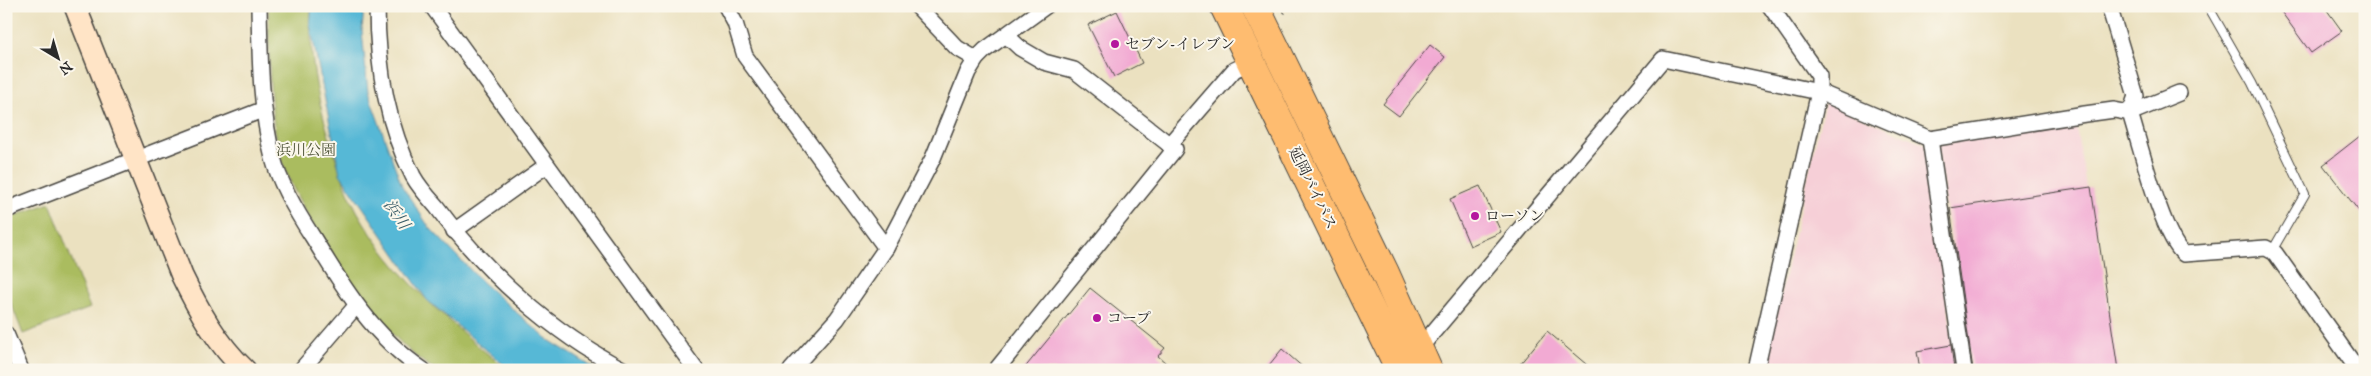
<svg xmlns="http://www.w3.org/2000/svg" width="2371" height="376" viewBox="0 0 2371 376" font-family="'IM FELL Great Primer','Noto Serif JP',serif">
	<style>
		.built { fill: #f6cfd7 }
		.green { fill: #aabc5f; stroke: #6a7445 }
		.water { fill: #57b8d6; stroke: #417280 }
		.building { fill: #f2aad3 }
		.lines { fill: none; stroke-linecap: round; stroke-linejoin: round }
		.lane-casing { stroke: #484641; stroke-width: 10 }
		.street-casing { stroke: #484641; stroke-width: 18 }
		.secondary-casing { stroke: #484641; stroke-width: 24 }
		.highway-casing { stroke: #484641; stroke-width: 30 }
		.path { stroke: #484641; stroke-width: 3; stroke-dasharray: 1 4; stroke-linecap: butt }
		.lane { stroke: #fff; stroke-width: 8 }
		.street { stroke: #fff; stroke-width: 15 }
		.secondary { stroke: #ffe4c6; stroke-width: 21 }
		.highway { stroke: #febc70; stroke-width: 28 }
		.poi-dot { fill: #b5179e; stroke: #fbf7ec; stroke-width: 2 }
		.labels { text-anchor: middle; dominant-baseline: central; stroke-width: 4; stroke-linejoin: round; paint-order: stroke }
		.poi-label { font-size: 15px; fill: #2b2b2b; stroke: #fbf7ec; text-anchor: start }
		.park-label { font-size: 15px; fill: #51563b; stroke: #fbf7ec }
		.street-label { font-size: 15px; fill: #2b2b2b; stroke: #fbf7ec }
		.water-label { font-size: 16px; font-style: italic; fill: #3a5c67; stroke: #fbf7ec }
	</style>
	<rect width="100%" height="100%" fill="#fbf7ec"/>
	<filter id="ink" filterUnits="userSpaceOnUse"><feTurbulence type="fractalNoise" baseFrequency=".02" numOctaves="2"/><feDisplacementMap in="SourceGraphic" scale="10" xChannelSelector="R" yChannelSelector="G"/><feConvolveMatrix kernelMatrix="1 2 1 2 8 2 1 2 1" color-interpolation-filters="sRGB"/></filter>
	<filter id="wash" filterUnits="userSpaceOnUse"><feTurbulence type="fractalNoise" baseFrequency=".0096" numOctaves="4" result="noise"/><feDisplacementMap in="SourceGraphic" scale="20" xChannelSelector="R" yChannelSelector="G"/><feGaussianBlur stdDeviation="1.12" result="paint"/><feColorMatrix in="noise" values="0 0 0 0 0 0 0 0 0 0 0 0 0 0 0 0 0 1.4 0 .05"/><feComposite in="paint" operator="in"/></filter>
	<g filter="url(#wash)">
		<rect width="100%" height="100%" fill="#ebe1c0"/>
		<!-- built -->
		<g class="built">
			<polygon points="1825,102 1925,144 1957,370 1763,370"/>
			<polygon points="2075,120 2116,370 1970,370 1937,145"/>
		</g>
		<!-- green -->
		<g class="green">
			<path d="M268,6H311C309,52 315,90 328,133C336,160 344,186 357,211C393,275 451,324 507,370C493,370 445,373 435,369C386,346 295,209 281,157C267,108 270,57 268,6Z"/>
			<polygon points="50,203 90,308 23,334 6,290 6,219"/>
		</g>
		<!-- water -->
		<polygon class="water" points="312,6 364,6 362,31 368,92 402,186 429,227 483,283 547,339 597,370 510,370 427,300 340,174 310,25"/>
		<g id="blocks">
			<!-- building -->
			<g class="building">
				<polygon points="2277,6 2324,6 2342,31 2311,53"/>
				<polygon points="1117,11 1142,63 1114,77 1088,25"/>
				<polygon points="1430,45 1445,57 1399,116 1383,104"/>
				<polygon points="2365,132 2365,219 2323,165"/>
				<polygon points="1480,186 1501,232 1470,246 1450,199"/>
				<polygon points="2091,187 2118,370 1973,370 1950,208"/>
				<polygon points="1090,288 1165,348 1158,356 1174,370 1023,370"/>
				<polygon points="1547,331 1593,370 1515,370"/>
				<polygon points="1951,345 1954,370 1920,370 1917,351"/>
				<polygon points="1282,349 1306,370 1265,370"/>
			</g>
		</g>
	</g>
	<g filter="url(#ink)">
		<use href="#blocks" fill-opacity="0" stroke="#484641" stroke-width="1"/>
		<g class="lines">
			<!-- lane casing -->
			<g class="lane-casing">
				<polyline id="lane" points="2208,6 2252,83 2305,194 2272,251"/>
			</g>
			<!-- street casing -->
			<g class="street-casing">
				<g id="street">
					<path d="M259,6C260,57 260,108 273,158C280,185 299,216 314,239C344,289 374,337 423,370"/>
					<path d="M377,6C377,65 386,123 413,176C419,187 428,197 436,206C485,272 551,332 624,370"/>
					<polyline points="432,6 696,370"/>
					<polyline points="726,6 735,23 745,56 886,248"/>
					<polyline points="917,6 957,48 976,59"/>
					<path d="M1770,6L1819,76V92L1930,139L2085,114L2114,110L2130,113C2139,141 2163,238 2184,254L2266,248L2275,253L2358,370"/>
					<polyline points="2109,6 2136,96 2130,113"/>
					<polyline points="2130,113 2179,93"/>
					<polyline points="1930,139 1964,370"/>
					<polyline points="1169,145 1234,70 1251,62"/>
					<polyline points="6,210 262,110"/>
					<polyline points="454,231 547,165"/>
					<polyline points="6,334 21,370"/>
					<polyline points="1419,349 1663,59 1819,92 1756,370"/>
					<polyline points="301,370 356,306"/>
					<polyline points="791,370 837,319 886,248 933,158 968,72 976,59 985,50 1046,6"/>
					<polyline points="996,370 1175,149 1074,70 1044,62 1020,48 1007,36"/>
				</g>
			</g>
			<!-- secondary casing -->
			<g class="secondary-casing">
				<path id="secondary" d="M75,6L182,276C198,309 217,344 245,370"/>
			</g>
			<!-- highway casing -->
			<g class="highway-casing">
				<g id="highway">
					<polyline points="1224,6 1400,370"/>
					<polyline points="1255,6 1385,273 1428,370"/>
				</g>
			</g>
			<!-- path -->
			<polyline class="path" points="1284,13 1290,6"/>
			<!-- lane -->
			<use href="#lane" class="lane"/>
			<!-- street -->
			<use href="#street" class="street"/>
			<!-- secondary -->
			<use href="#secondary" class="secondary"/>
			<!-- highway -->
			<use href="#highway" class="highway"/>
		</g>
	</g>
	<!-- markers -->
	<g class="poi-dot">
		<circle cx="1115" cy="44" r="5"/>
		<circle cx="1475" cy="216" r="5"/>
		<circle cx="1097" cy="318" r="5"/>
	</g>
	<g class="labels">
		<!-- poi labels -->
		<g class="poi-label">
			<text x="1125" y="44">セブン-イレブン</text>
			<text x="1485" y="216">ローソン</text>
			<text x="1107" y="318">コープ</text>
		</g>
		<!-- park labels -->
		<g class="park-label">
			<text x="306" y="150">浜川公園</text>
		</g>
		<!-- street labels -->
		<g class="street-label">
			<text transform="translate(1313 188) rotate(64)">延岡バイパス</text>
		</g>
		<!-- water labels -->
		<g class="water-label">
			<text transform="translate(397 214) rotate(55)">浜川</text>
		</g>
	</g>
	<!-- margin -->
	<rect width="2371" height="376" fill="none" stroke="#fbf7ec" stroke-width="25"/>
	<!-- north arrow -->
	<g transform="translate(58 58) rotate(142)" stroke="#fbf7ec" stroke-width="4" paint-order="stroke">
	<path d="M0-4L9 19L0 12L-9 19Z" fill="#2b2b2b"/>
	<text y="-8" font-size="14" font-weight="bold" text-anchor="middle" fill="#2b2b2b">N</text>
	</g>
</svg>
